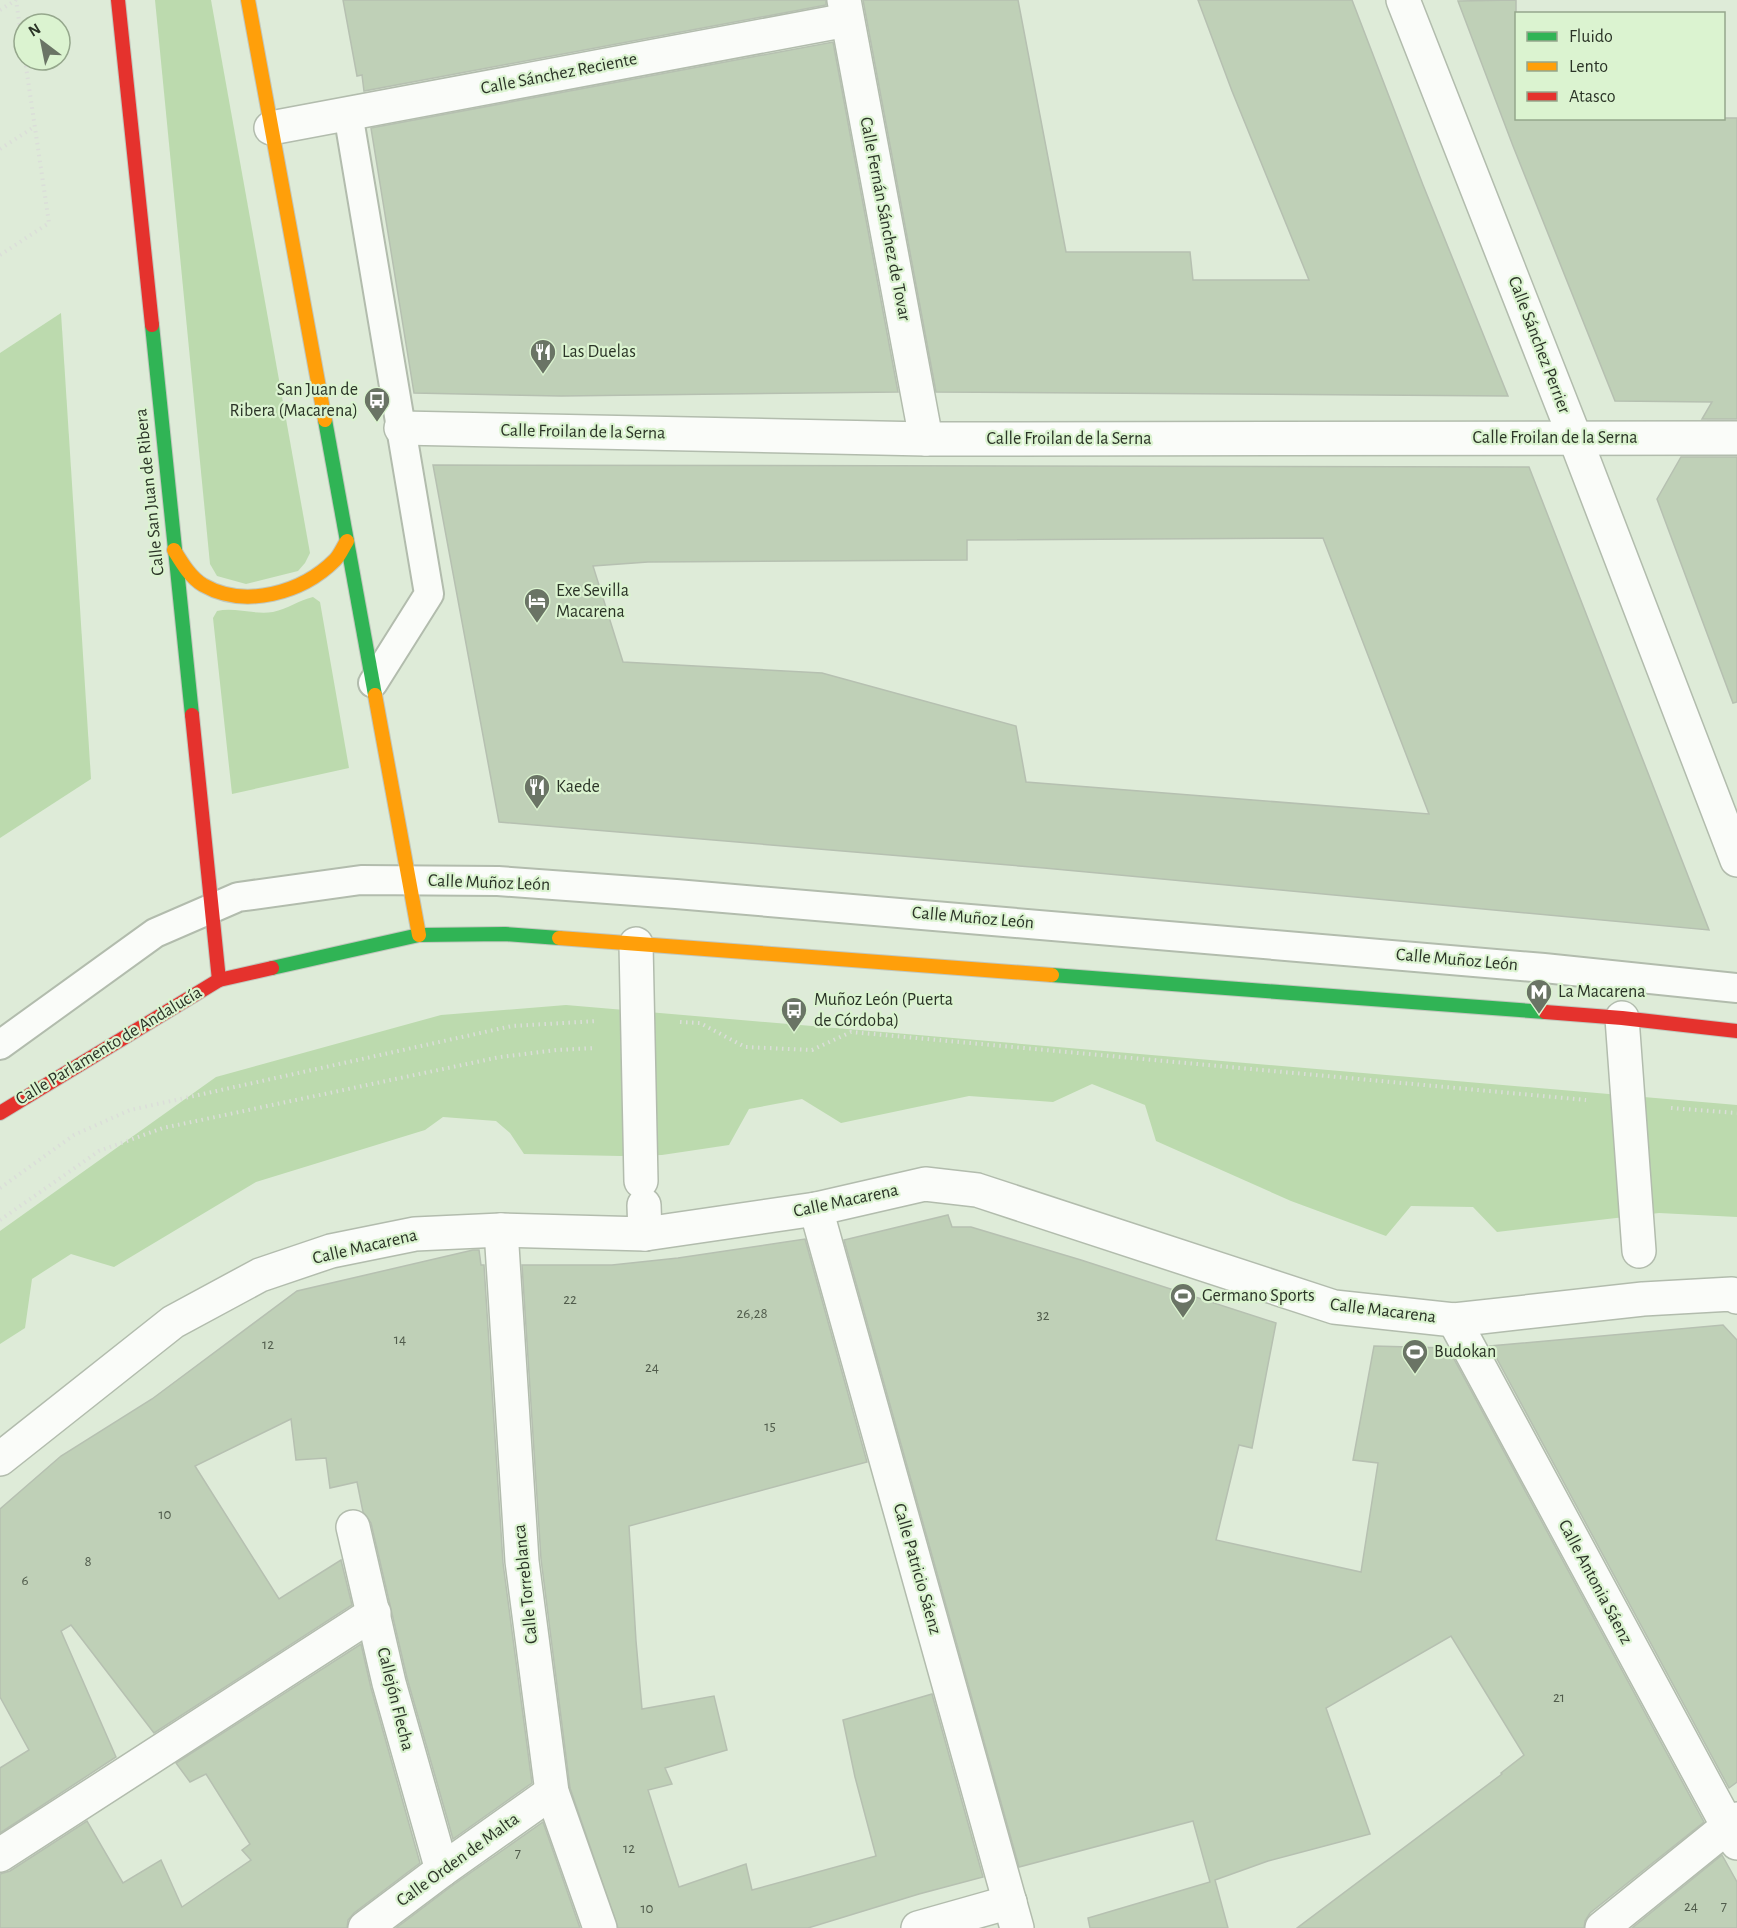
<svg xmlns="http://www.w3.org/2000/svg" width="1737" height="1928" viewBox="0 0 1737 1928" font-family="'Alegreya Sans',sans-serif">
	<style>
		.green { fill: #bcdaae }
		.building { fill: #bfd0b7; stroke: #b6c0b1; stroke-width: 1.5; fill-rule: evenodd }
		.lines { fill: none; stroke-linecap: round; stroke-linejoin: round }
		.lane-casing { stroke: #b2bcad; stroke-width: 32 }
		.street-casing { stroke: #b2bcad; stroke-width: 36 }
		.fast-casing { stroke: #c1c7bd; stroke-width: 16 }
		.slow-casing { stroke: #c1c7bd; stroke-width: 16 }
		.jam-casing { stroke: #c1c7bd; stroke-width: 16 }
		.path { stroke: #dbded9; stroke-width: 4; stroke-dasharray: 1.5 4.5; stroke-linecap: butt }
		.lane { stroke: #fafcf9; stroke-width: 28 }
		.street { stroke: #fafcf9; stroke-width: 33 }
		.fast { stroke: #30b455; stroke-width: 14 }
		.slow { stroke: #ff9f0a; stroke-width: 14 }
		.jam { stroke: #e5322d; stroke-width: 14 }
		.labels { text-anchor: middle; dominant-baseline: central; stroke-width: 4.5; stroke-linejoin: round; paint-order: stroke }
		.number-label { font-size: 15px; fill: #505b4b }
		.street-label { font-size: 18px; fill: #2b3427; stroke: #dbf3d0 }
		.poi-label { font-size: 18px; fill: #2b3427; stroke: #dbf3d0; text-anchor: start }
	</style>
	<rect width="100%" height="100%" fill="#deebd8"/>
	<!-- green -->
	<g class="green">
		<polygon points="155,0 211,0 310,553 305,563 298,571 246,584 217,576 210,564"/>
		<polygon points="61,313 91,779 0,838 0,353"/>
		<path d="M313,597L320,602L349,768L232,794L213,618L217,611C235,607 254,615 273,612C288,609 299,600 313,597Z"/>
		<polygon points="566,1005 1737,1105 1737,1217 1659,1213 1497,1232 1473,1207 1411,1206 1386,1236 1291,1201 1156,1141 1145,1105 1092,1084 1053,1102 969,1096 841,1123 802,1099 749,1109 729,1145 662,1155 620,1156 524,1154 510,1133 496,1121 443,1117 425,1130 256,1182 114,1267 71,1254 32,1279 25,1328 0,1344 0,1231 216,1077 441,1015"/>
	</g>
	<!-- building -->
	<g class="building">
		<polygon points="343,0 826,0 826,5 364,91 362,75 357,76"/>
		<polygon points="863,0 1018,0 1066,252 1190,252 1193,280 1309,280 1232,91 1198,0 1352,0 1423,185 1508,396 936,392"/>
		<polygon points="1516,0 1516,118 1737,118 1737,419 1702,419 1712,402 1615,401 1513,146 1458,1"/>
		<polygon points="833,42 898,392 561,396 414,393 371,128"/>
		<polygon points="1681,457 1737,457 1737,702 1733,703 1657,499"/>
		<path d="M433,465L1529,467L1709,930L1044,868L499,822ZM1323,538L1429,814L1026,782L1016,726L822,673L623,662L593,566L648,562L967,560V540Z"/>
		<polygon points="948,1215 952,1227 971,1227 1081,1260 1276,1323 1252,1448 1239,1445 1216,1540 1361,1572 1378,1463 1353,1460 1374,1346 1448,1348 1704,1822 1590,1913 1585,1921 1584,1928 1297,1928 1502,1774 1501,1773 1524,1755 1451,1636 1326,1708 1370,1834 1268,1861 1215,1880 1228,1928 1090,1928 1088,1918 1210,1882 1193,1821 1019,1867 844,1240"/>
		<polygon points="805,1239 867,1462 629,1526 636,1641 642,1709 714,1696 727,1750 665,1768 672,1784 648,1790 679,1887 746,1864 752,1890 876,1856 855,1777 843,1720 932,1694 983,1877 919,1894 808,1928 618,1928 570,1788 541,1559 522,1265 612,1265 678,1258"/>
		<polygon points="473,1250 479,1250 481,1265 484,1265 503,1563 532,1783 453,1839 407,1678 371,1523 363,1512 357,1482 330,1488 326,1458 296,1460 291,1419 195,1466 279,1599 341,1560 352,1605 154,1733 71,1625 61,1631 116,1757 0,1833 0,1768 29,1750 0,1697 0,1509 61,1456 152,1399 297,1291"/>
		<polygon points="1723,1325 1737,1340 1737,1782 1729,1788 1490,1346"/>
		<polygon points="361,1644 371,1688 420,1863 354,1913 348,1920 347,1928 0,1928 0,1874 10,1871 87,1821 123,1883 161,1860 182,1907 251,1860 242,1850 250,1844 206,1774 190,1782 176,1763"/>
		<polygon points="543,1822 580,1928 396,1928 453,1885"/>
		<polygon points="1722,1855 1737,1882 1737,1928 1632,1928"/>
	</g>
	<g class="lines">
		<!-- lane casing -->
		<g class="lane-casing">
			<g id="lane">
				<polyline points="348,113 429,594 373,683"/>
				<polyline points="0,1045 155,933 238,897 361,880 498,881 676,894 1544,968 1737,988"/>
			</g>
		</g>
		<!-- street casing -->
		<g class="street-casing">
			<g id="street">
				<polyline points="844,0 926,439"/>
				<polyline points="1403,0 1575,438 1737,860"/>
				<polyline points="271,128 847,20"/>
				<polyline points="401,428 926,439 1737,438"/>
				<polyline points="636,944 641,1181"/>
				<polyline points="1622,1018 1639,1251"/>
				<polyline points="644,1205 645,1234"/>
				<polyline points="816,1209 1017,1928"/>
				<polyline points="501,1230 522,1561 552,1792 600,1928"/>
				<polyline points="1454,1320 1737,1843"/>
				<polyline points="0,1459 173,1322 260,1275 331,1251 415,1234 501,1230 645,1234 816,1209 925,1184 977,1190 1334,1307 1454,1320 1643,1299 1732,1294 1737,1297"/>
				<polyline points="353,1527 389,1683 442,1870"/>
				<polyline points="0,1855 374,1613"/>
				<polyline points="365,1928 442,1870 552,1792"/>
				<polyline points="918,1928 1010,1902"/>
				<polyline points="1602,1928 1737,1819"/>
			</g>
		</g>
		<!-- fast casing -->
		<g class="fast-casing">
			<g id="fast">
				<polyline points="152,325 192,715"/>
				<polyline points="325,420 375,695"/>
				<polyline points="272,968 419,935 505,934 559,938"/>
				<polyline points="1052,975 1545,1012"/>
			</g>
		</g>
		<!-- slow casing -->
		<g class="slow-casing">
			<g id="slow">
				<polyline points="248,0 325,420"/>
				<path d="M174,550C182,563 190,577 203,585C245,609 302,593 335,560C340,555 343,547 347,541"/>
				<polyline points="375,695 419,935"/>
				<polyline points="559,938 1052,975"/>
			</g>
		</g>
		<!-- jam casing -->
		<g class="jam-casing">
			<g id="jam">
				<polyline points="118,0 152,325"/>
				<polyline points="192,715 219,980"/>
				<polyline points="1545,1012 1622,1018 1737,1031"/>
				<polyline points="0,1113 219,980 272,968"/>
			</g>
		</g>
		<!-- path -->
		<g class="path">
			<polyline points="0,10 16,0 24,55"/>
			<polyline points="0,149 34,127"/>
			<polyline points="0,255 49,223 25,60"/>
			<polyline points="680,1022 700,1023 745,1047 812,1050 851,1032 1586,1100"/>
			<polyline points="1671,1108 1737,1113"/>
			<polyline points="0,1188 74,1135 130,1110 512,1026 597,1021"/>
			<polyline points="0,1220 99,1151 163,1128 500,1057 556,1050 595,1048"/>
		</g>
		<!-- lane -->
		<use href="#lane" class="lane"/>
		<!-- street -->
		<use href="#street" class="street"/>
		<!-- fast -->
		<use href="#fast" class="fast"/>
		<!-- slow -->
		<use href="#slow" class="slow"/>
		<!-- jam -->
		<use href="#jam" class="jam"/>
	</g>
	<!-- icons -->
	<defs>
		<g id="restaurant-pin" transform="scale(1.35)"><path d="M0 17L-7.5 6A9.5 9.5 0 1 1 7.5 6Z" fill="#6a7465" stroke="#dbf3d0"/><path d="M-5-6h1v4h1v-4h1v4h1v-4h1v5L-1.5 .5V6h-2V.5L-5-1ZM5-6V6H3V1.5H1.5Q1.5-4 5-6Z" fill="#fff"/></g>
		<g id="bus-pin" transform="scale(1.35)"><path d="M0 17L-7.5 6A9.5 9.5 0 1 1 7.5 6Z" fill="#6a7465" stroke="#dbf3d0"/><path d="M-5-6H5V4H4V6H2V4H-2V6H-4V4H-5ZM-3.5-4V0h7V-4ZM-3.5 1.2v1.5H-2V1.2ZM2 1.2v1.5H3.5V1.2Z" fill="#fff"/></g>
		<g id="hotel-pin" transform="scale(1.35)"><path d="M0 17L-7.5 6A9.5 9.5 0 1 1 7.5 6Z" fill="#6a7465" stroke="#dbf3d0"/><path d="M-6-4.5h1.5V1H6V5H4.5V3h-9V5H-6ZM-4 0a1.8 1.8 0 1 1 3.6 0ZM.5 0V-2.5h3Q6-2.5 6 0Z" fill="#fff"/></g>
		<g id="metro-pin" transform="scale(1.35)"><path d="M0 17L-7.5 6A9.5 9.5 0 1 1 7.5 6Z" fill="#6a7465" stroke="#dbf3d0"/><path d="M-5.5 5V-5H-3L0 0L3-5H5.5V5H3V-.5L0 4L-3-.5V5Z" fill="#fff"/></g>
		<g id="stadium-pin" transform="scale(1.35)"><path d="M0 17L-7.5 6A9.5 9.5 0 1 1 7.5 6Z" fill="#6a7465" stroke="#dbf3d0"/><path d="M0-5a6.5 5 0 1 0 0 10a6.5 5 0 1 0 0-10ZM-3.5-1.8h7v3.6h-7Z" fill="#fff"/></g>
	</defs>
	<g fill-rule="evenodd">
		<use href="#restaurant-pin" x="543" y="352"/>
		<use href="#bus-pin" x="377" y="400"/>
		<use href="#hotel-pin" x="537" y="601"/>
		<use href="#restaurant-pin" x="537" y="787"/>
		<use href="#metro-pin" x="1539" y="992"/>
		<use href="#bus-pin" x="794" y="1010"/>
		<use href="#stadium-pin" x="1183" y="1296"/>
		<use href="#stadium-pin" x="1415" y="1352"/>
	</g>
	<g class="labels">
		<!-- number labels -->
		<g class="number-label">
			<text x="570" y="1299">22</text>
			<text x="752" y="1313">26,28</text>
			<text x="1043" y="1315">32</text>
			<text x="400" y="1339">14</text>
			<text x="268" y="1344">12</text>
			<text x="652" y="1367">24</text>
			<text x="770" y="1426">15</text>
			<text x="165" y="1514">10</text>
			<text x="88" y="1561">8</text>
			<text x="25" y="1580">6</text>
			<text x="1559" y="1697">21</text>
			<text x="629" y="1848">12</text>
			<text x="518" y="1853">7</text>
			<text x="1691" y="1906">24</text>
			<text x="1724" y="1906">7</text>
			<text x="647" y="1908">10</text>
		</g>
		<!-- street labels -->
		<g class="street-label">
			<text transform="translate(559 74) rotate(-11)">Calle Sánchez Reciente</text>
			<text transform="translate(885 219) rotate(79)">Calle Fernán Sánchez de Tovar</text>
			<text transform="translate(1539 345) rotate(69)">Calle Sánchez Perrier</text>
			<text transform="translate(583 432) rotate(1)">Calle Froilan de la Serna</text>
			<text x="1555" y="438">Calle Froilan de la Serna</text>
			<text x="1069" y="439">Calle Froilan de la Serna</text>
			<text transform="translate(150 492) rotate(-96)">Calle San Juan de Ribera</text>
			<text transform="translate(489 883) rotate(2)">Calle Muñoz León</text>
			<text transform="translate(973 918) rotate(5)">Calle Muñoz León</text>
			<text transform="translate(1457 960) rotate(5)">Calle Muñoz León</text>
			<text transform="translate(109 1046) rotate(-31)">Calle Parlamento de Andalucía</text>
			<text transform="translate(846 1201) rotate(-12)">Calle Macarena</text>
			<text transform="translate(365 1247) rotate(-13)">Calle Macarena</text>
			<text transform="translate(1383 1311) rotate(7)">Calle Macarena</text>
			<text transform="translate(917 1569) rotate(74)">Calle Patricio Sáenz</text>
			<text transform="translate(1595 1582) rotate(62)">Calle Antonia Sáenz</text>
			<text transform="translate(526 1584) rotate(-96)">Calle Torreblanca</text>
			<text transform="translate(395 1699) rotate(76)">Callejón Flecha</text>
			<text transform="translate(458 1860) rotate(-36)">Calle Orden de Malta</text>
		</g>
		<!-- poi labels -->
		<g class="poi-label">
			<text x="562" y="352">Las Duelas</text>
			<text x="358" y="390" text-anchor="end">San Juan de<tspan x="358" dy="21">Ribera (Macarena)</tspan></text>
			<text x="556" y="591">Exe Sevilla<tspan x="556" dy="21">Macarena</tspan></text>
			<text x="556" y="787">Kaede</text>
			<text x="1558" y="992">La Macarena</text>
			<text x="814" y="1000">Muñoz León (Puerta<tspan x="814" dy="21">de Córdoba)</tspan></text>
			<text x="1202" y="1296">Germano Sports</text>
			<text x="1434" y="1352">Budokan</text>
		</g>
	</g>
	<!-- legend -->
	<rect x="1515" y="12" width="210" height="108" fill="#dbf3d0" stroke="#95a78c" stroke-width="1.5"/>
	<rect x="1527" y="32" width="30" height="9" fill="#30b455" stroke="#95a78c" stroke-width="1.5"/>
	<text x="1569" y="42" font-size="18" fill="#2b3427">Fluido</text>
	<rect x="1527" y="62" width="30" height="9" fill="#ff9f0a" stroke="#95a78c" stroke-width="1.5"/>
	<text x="1569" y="72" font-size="18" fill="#2b3427">Lento</text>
	<rect x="1527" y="92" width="30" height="9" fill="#e5322d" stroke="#95a78c" stroke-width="1.5"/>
	<text x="1569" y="102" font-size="18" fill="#2b3427">Atasco</text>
	<!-- north arrow -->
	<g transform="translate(42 42) rotate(328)"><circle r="28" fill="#dbf3d0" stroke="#95a78c" stroke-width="1.5"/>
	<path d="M0-4.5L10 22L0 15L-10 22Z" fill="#6a7465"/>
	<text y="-9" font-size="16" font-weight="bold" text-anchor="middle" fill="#2b3427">N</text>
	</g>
</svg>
